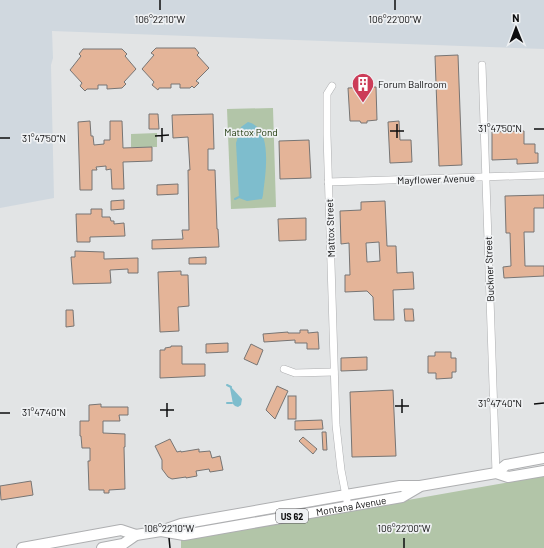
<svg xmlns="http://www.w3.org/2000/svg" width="544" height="548" viewBox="0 0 544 548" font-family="Barlow,sans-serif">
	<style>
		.built { fill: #d0d8df }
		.green { fill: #b2c5a8 }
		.water { fill: #7ebdcd }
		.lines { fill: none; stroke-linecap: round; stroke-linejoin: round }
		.stream { stroke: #7ebdcd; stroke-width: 2 }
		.building { fill: #e4b498; stroke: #777574; fill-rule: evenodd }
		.minor-casing { stroke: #aeafb1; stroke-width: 8 }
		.highway-casing { stroke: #aeafb1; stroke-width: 12 }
		.minor { stroke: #fff; stroke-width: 7 }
		.highway { stroke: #fff; stroke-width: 10 }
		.ticks { fill: none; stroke: #0d0d0e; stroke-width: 1.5 }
		.labels { text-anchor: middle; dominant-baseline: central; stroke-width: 3.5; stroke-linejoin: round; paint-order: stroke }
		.shield { fill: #eff1f3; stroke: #515153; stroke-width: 1 }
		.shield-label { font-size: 9px; font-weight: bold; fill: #0d0d0e }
		.poi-label { font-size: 10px; fill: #0d0d0e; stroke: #eff1f3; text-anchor: start }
		.park-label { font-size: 10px; fill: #183203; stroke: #eff1f3 }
		.street-label { font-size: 10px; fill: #0d0d0e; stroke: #eff1f3 }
		.ticks-label { font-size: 10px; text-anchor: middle; fill: #0d0d0e; stroke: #eff1f3; stroke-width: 3.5; stroke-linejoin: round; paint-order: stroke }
	</style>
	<rect width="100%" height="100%" fill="#e2e4e5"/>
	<!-- built -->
	<polygon class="built" points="0,0 544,0 544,49 52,31 53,58 51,65 54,198 0,208"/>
	<!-- green -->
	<g class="green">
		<polygon points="273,108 276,207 231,209 227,109"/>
		<polygon points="157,133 157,147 131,147 131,134"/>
		<polygon points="544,476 544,548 181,548 181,540"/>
	</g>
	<!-- water -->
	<g class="water">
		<path d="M248,122C274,128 265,176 263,195L262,199L247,201L239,198L236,143L241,127Z"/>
		<polygon points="231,387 242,399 241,405 238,407 235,406 233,404 230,388"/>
	</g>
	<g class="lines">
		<!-- stream -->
		<g class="stream">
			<polyline points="235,199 239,197"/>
			<polyline points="227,385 231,387"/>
			<polyline points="227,403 232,403"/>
		</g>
	</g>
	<!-- building -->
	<g class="building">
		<polygon points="156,48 195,48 199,53 197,55 209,68 196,81 199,83 194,88 192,86 190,88 180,88 180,84 171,84 171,88 159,88 158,90 152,85 154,82 142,69 154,55 151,53"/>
		<polygon points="83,49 122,49 127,54 125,56 136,69 124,82 126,84 122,88 107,89 107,85 98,85 98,89 87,89 85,91 80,86 82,83 70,70 81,56 79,54"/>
		<polygon points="458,55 462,165 439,166 435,56"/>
		<polygon points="376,87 377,120 367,121 367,123 361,123 360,121 350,121 348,88"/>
		<polygon points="149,114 158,114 159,129 149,129"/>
		<polygon points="213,114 214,149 208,149 208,170 215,170 217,229 218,229 219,247 152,249 152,240 183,239 182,230 189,230 188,170 190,170 188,137 173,138 172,115"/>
		<polygon points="90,121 91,136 93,136 94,145 104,144 104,140 110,140 110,121 122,121 123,148 152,147 152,161 123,162 124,189 112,189 111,169 106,170 106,166 96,167 97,170 92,170 92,190 80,190 78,122"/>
		<polygon points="399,121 400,140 411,140 412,162 390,163 388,122"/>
		<polygon points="524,131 524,144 535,144 535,153 538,153 538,163 517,164 517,159 492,160 492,132"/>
		<polygon points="309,140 311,178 280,179 279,141"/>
		<polygon points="178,184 178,194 157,195 157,185"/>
		<polygon points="544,195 544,208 534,208 534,232 524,232 525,266 544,266 544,276 504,278 503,267 511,266 510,233 506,233 505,196"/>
		<polygon points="124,200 124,209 111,210 111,201"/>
		<path d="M385,201L387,246H396L397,273L413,272L414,289L393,290L394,320H374L373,297L367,291L345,292V275H350L349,243L341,244L340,211L361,210V202ZM379,242L380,261L367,262L366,243Z"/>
		<polygon points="91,209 102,209 102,217 110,217 111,221 114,221 114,224 124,223 125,236 90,237 90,242 77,242 76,214 91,214"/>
		<polygon points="306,218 306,240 279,241 278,219"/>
		<polygon points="75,251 104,252 104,259 138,258 138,273 128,273 128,269 110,270 111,283 73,284 71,257 75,257"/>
		<polygon points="206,257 206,264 189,264 189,258"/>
		<polygon points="181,271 181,275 188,275 189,306 178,307 179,331 160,332 158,272"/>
		<polygon points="404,309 413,309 414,321 405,321"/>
		<polygon points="66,310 73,310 74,326 66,327"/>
		<polygon points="300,330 308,330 308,333 318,332 319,349 307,349 307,343 295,343 295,340 264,342 263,334 288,332 288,333 300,333"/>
		<polygon points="228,343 228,352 206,353 206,344"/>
		<polygon points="251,344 263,350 257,365 244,359"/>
		<polygon points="171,346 182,346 182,364 205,364 205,376 160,378 160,350 165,350 165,348 171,347"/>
		<polygon points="435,352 451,352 451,358 456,358 456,372 452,372 452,378 436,379 436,373 428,373 428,356 435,356"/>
		<polygon points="367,357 367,370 341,371 341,358"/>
		<polygon points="277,386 288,391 275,419 266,410"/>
		<polygon points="393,390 396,456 352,457 350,392"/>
		<rect x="288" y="396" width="8" height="23"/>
		<polygon points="101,404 101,407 128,407 128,415 119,415 120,421 103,421 103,433 125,434 125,447 124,447 125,489 109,490 109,493 104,493 104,490 89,490 88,461 90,461 90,448 82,448 81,436 80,436 80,421 89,421 89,405"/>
		<polygon points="322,420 323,429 295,430 295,421"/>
		<polygon points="322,432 326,432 327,450 323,450"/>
		<polygon points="303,437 317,449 313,454 299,441"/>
		<polygon points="170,439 177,452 181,451 181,452 199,449 199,452 210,451 212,458 220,456 223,470 210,472 209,469 196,471 197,476 186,478 186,477 172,479 168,477 162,469 162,460 155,446"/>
		<polygon points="31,481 33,495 1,500 0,486"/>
	</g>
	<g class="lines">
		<!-- minor casing -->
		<g class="minor-casing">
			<g id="minor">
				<polyline points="482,65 496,473"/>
				<polyline points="332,86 327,94 327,135 336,425 341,470 347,501"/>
				<polyline points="328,182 544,175"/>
				<polyline points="284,369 295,373 334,372"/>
			</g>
		</g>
		<!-- highway casing -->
		<g class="highway-casing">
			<g id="highway">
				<polyline points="496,473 506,465 544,458"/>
				<path id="s1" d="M161,531L184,535L402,497L419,487"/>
				<polyline points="22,548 121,530 136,535"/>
				<polyline points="102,548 123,544 136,535 161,531 181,524 346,495 400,486 420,486 496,473 508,477 544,471"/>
			</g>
		</g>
		<!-- minor -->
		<use href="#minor" class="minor"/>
		<!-- highway -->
		<use href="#highway" class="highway"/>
	</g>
	<!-- ticks -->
	<path class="ticks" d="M160,0V10M395,0V10M397,124V138M162,128V142M534,129H544M390,131H404M155,136L169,135M0,138H10M402,399V413M167,403V417M534,404L544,403M395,406H409M160,410H174M0,413H10M169,538L170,548M404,538V548"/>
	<!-- icons -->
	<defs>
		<g id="building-pin" transform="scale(1.15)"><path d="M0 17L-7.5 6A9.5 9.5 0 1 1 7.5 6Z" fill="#cc3c58" stroke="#eff1f3"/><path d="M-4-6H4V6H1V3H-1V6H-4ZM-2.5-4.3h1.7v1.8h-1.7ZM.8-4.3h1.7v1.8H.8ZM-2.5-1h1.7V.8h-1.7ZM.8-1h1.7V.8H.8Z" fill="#fff"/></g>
	</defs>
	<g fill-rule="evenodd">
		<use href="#building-pin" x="363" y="84"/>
	</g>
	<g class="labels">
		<!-- shield labels -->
		<rect class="shield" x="276" y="509" width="32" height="14" rx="3"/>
		<g class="shield-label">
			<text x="292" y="516">US 62</text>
		</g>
		<!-- poi labels -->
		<g class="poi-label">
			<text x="378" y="84">Forum Ballroom</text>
		</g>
		<!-- park labels -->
		<g class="park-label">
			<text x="251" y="132">Mattox Pond</text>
		</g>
		<!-- street labels -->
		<g class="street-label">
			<text transform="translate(436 179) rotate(-2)">Mayflower Avenue</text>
			<text transform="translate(330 228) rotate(-92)">Mattox Street</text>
			<text transform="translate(489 269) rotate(-92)">Buckner Street</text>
			<text stroke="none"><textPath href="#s1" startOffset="193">Montana Avenue</textPath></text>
		</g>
	</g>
	<g class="ticks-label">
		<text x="160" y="23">106°22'10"W</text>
		<text x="395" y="23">106°22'00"W</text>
		<text x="500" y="132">31°47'50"N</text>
		<text x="44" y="142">31°47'50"N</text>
		<text x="500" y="407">31°47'40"N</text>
		<text x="44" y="416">31°47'40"N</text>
		<text x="169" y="532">106°22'10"W</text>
		<text x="404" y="532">106°22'00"W</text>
	</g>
	<!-- north arrow -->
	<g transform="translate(516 28) rotate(359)" stroke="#eff1f3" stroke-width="3" paint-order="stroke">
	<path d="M0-3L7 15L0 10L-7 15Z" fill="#0d0d0e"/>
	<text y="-6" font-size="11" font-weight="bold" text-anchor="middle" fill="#0d0d0e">N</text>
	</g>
</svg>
